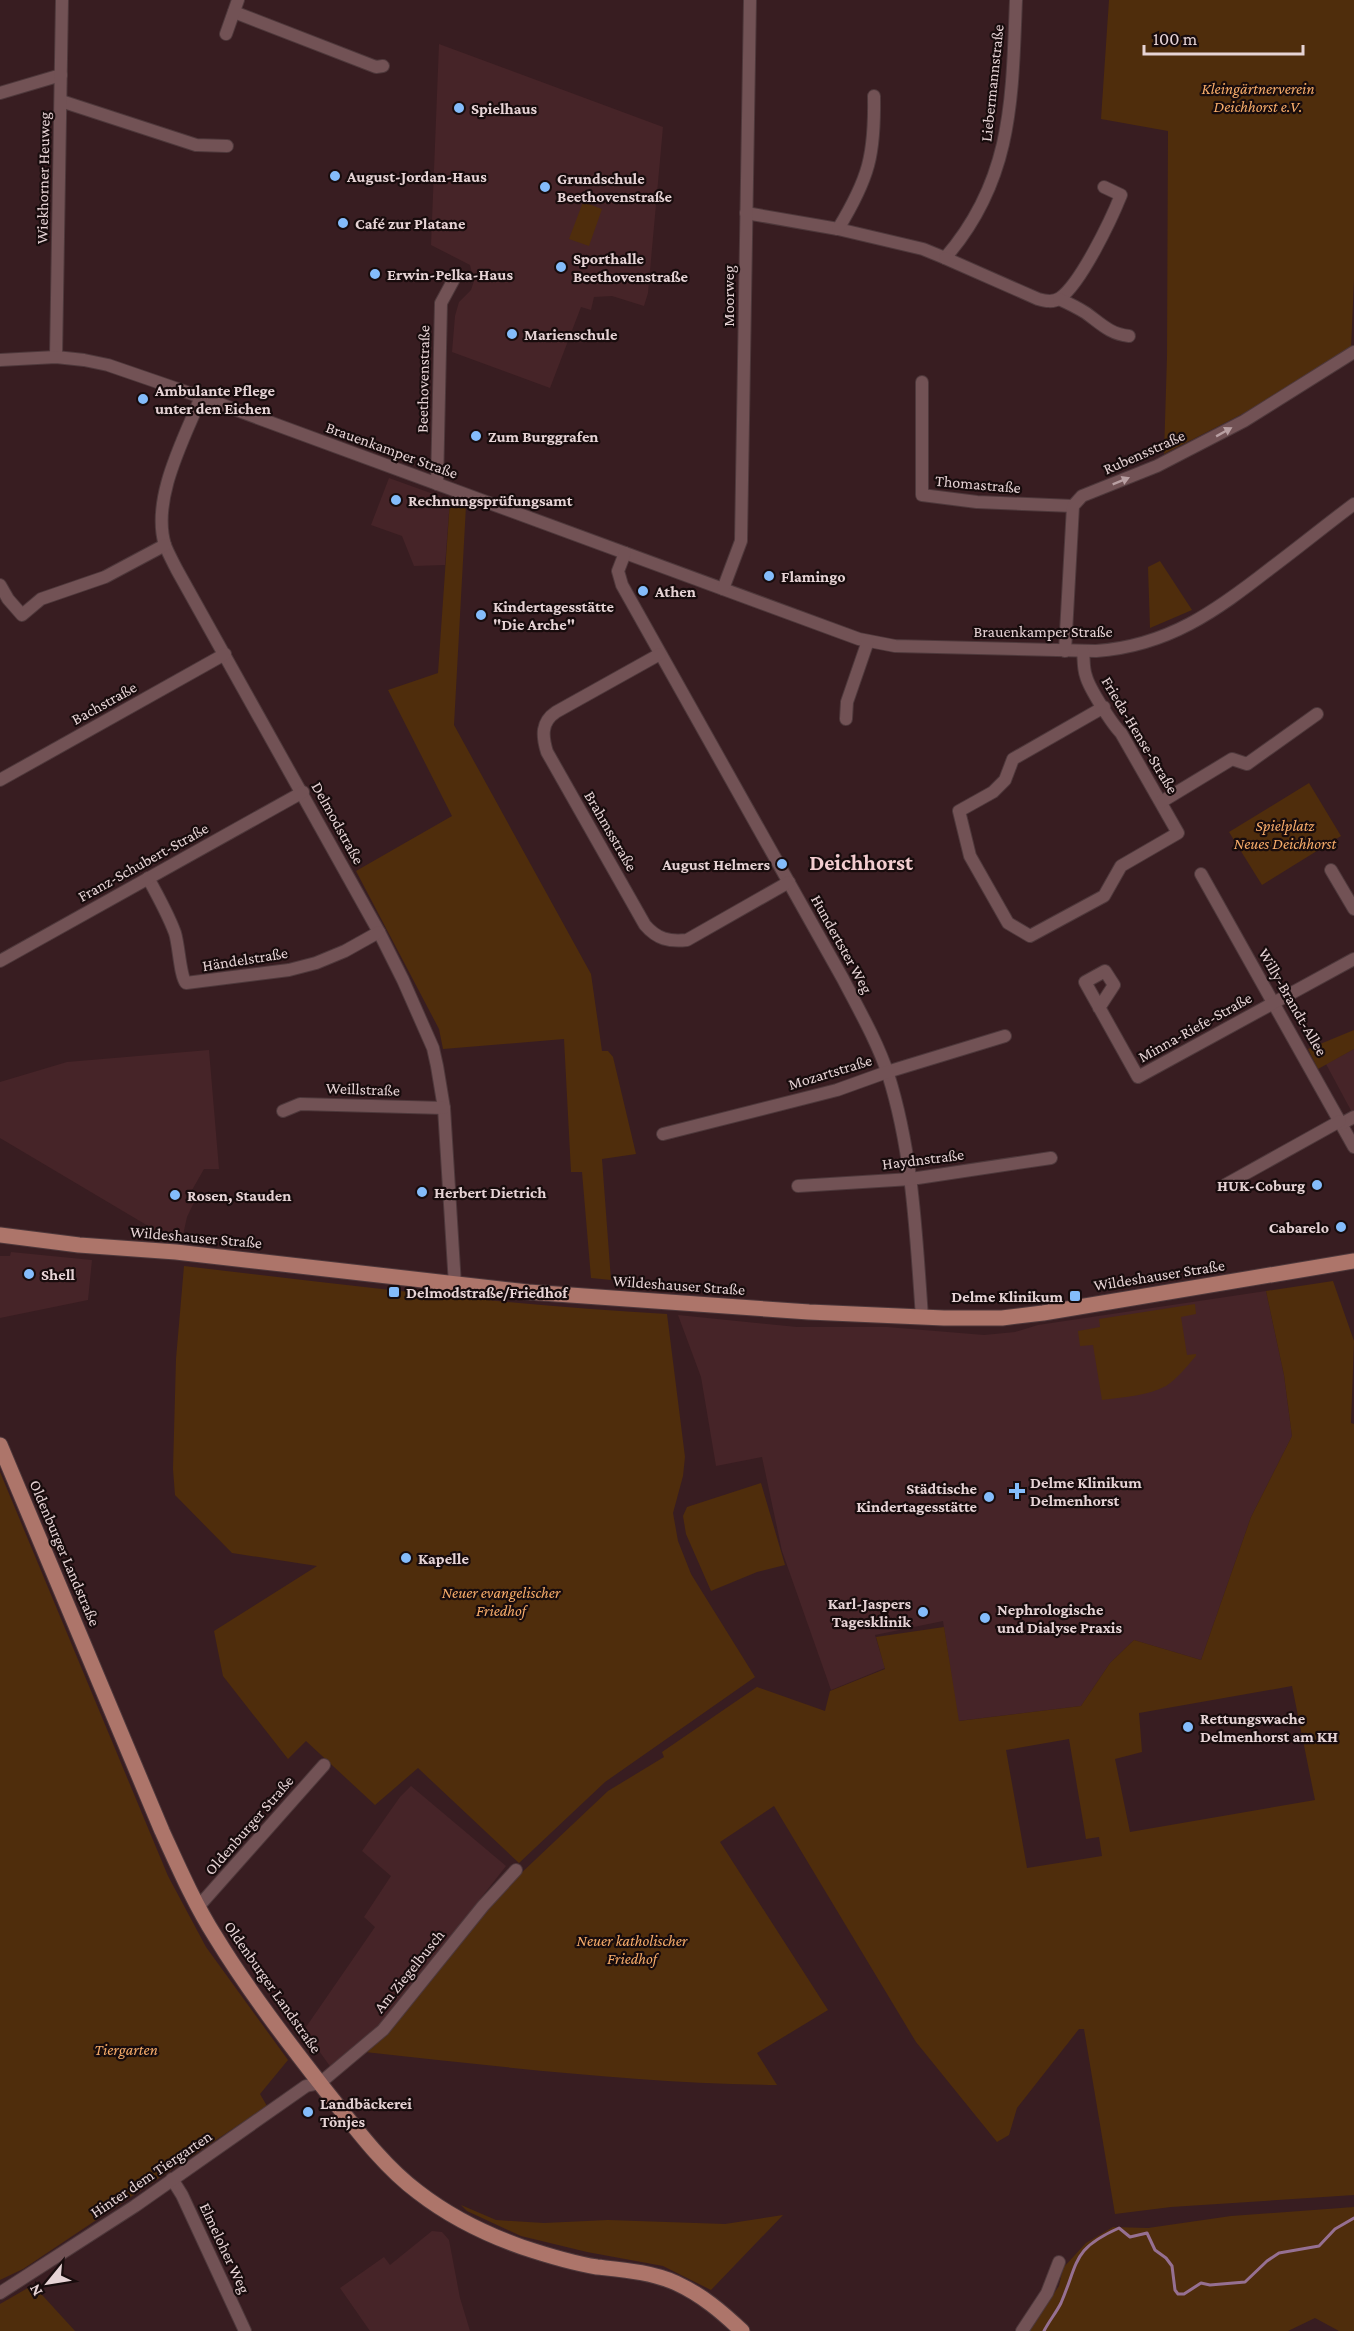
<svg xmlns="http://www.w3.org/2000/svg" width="1354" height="2331" viewBox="0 0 1354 2331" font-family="'Crimson Pro',serif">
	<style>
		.built { fill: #462428 }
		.green { fill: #4f2d0c; fill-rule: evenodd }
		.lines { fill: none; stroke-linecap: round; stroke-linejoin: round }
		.stream { stroke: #967092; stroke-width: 3 }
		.minor-casing { stroke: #4e383b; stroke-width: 14 }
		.major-casing { stroke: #4e383b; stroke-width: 17 }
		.minor { stroke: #725255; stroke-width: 12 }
		.major { stroke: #ad756a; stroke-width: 15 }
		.oneway { fill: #b89fa2 }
		.poi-dot { fill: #84bcfb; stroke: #180c0d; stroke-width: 2 }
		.labels { text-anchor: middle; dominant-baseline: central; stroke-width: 4.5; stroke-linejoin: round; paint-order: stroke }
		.street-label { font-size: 16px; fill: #e6d3d5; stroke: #180c0d }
		.park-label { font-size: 16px; font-style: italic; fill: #f7ac6a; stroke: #180c0d }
		.poi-label { font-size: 16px; font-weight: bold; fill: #e6d3d5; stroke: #180c0d; text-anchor: start }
		.district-label { font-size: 22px; font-weight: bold; fill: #f3cdd0; stroke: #180c0d }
	</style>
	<rect width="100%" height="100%" fill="#381d21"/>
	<!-- built -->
	<g class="built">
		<polygon points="439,44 663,127 648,293 644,306 612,296 594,297 591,310 581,307 550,388 452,352 455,316 459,302 471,290 474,281 470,265 431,245"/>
		<polygon points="389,478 450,500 445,565 414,566 402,536 371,525"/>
		<polygon points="1354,1049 1354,1116 1326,1064"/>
		<polygon points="209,1050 219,1169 204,1169 192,1190 198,1194 187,1217 183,1235 160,1233 0,1138 0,1082 67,1062"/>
		<polygon points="11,1252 92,1260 88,1300 0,1318 0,1256 10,1256"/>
		<polygon points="1266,1291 1284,1375 1292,1436 1251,1517 1201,1660 1134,1640 1110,1663 1081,1706 958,1721 943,1621 875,1635 885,1668 831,1690 782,1551 762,1457 716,1466 701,1377 678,1315 797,1327 887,1327 984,1335 1015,1332 1038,1325"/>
		<polygon points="411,1786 506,1866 375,2033 332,2069 304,2030 375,1927 364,1917 391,1876 362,1851 400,1797"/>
		<polygon points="432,2231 442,2232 449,2240 460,2298 470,2331 370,2331 340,2288 384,2257 390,2265"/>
	</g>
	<!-- green -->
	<g class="green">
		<polygon points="1109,0 1354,0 1354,279 1351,348 1248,411 1164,454 1167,357 1168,131 1101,119"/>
		<polygon points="583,202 602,209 589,246 569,239"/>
		<polygon points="450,500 466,506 454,725 591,974 602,1051 608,1051 613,1057 636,1154 602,1159 611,1280 591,1278 582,1172 571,1172 564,1039 443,1049 439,1029 356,871 452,816 388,690 438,673"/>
		<polygon points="1160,561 1192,610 1150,628 1148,567"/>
		<polygon points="1309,783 1341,836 1262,885 1229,832"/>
		<polygon points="1354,1030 1354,1049 1318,1069 1308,1049"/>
		<path d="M184,1266C345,1285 505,1305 667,1314L685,1457L683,1476L673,1513L678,1541L691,1574L755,1677L605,1782L519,1863L418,1768L375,1805L306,1741L288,1759L223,1676L214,1631L317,1566L232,1553L175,1495L173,1469L176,1359Z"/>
		<path d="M1333,1281L1354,1341L1351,1423L1354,1424V2195L1171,2207L1115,2214L1084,2029H1079L1017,2108L1009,2135L997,2142L916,2042L774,1806L720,1842L828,2010L757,2053L777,2085C637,2083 503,2067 365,2052L479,1913L608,1791L664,1757L662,1752L757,1687L825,1711L830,1691L885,1669L876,1637L944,1627L959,1721L1081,1706L1110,1663L1134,1640L1201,1660L1251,1517L1292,1436L1284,1375L1266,1291ZM1292,1686L1315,1800L1130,1832L1115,1759L1142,1752L1139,1713ZM1069,1739L1086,1839L1099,1837L1102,1856L1027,1868L1006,1750Z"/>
		<path d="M1195,1304L1196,1314L1181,1317L1187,1355L1196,1354V1356C1187,1366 1177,1379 1166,1386C1148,1396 1122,1397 1102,1400L1093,1345L1080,1346L1078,1331L1100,1327L1099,1319Z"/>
		<polygon points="0,1472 168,1876 206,1947 288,2060 260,2094 267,2106 23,2269 0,2280"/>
		<polygon points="761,1483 785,1565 757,1572 711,1591 686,1534 683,1516 687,1507"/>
		<polygon points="461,2205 496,2220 544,2223 608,2220 725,2224 783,2215 711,2290 663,2266 587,2252 521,2236 467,2211"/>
		<polygon points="1354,2207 1354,2331 1339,2331 1315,2318 1288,2331 1028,2331 1059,2286 1063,2268 1086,2243 1113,2227 1148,2228 1231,2216"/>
		<polygon points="33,2285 75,2331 0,2331 0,2304"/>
	</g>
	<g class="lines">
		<!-- stream -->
		<path class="stream" d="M1044,2331C1049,2321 1056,2313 1061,2303C1079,2261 1072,2249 1119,2228L1130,2237L1147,2233L1155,2250L1166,2258L1172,2266L1175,2290L1178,2294H1184L1201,2283L1210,2285L1245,2282L1267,2261L1279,2253L1319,2246L1335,2229L1354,2218"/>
		<!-- minor casing -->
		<g class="minor-casing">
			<g id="minor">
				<polyline points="234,12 376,67 383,66"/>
				<polyline points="226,34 238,0"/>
				<polyline points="0,93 61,75"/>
				<polyline points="61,101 196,145 227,146"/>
				<path d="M746,213L838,229L923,249L945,258C1013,180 1012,99 1016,0"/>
				<path d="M838,229C869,178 875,155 874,96"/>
				<path d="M945,258L1038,299C1045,301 1053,303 1060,298C1081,283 1111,220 1121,195L1104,187"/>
				<path d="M1059,299C1068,303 1078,308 1086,313C1101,324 1110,334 1129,336"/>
				<polyline points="56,357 62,0"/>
				<path d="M0,360L56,357L84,360L108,365L201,397L859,639L895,646L1096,651C1168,646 1216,611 1271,568C1299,547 1326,525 1354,504"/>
				<polyline points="922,382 922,495 977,502 1073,506"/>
				<path d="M201,397C184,439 151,499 165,545C168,553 173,562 177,570L379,932L403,980L433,1048L437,1066L444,1108L455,1285"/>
				<polyline points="437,484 441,303 454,279"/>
				<path d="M625,553L618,571L622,585L843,979C859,1010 877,1041 888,1074C913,1153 916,1235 922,1317"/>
				<polyline points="0,585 8,599 22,615 41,599 105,577 165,545"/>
				<polyline points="723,589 741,541 750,0"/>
				<polyline points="1065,651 1073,506 1082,496 1157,466 1244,421 1354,352"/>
				<path d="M1083,651C1084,659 1083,668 1086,676C1089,688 1112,724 1121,733L1178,833L1121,866L1104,896L1030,936L1008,923L970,856L959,811L993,792L1005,780L1013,759L1104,707"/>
				<path d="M660,654L556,712C541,722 542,736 547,752L645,925C657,939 669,942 687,940L789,882"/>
				<polyline points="846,719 847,702 868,641"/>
				<polyline points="0,780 225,654"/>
				<polyline points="1161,802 1232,759 1247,764 1317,714"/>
				<polyline points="1331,870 1354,909"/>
				<polyline points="1201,874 1354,1147"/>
				<path d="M148,878C158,896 168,914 175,933C179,946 180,976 186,983L289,970L316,963L345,951L379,932"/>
				<polyline points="0,961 303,792"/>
				<polyline points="1099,1008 1114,985 1105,971 1085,982 1138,1077 1354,959"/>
				<polyline points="283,1111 300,1104 444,1108"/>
				<polyline points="1341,1124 1354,1117"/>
				<polyline points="663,1134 837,1090 887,1072 1005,1036"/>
				<polyline points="1225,1185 1340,1121"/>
				<polyline points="798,1186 911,1179 1051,1158"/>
				<polyline points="198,1907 324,1765"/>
				<polyline points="172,2179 182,2195 245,2331"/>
				<polyline points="0,2293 135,2206 306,2086 320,2083 383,2030 483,1906 516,1870"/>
				<polyline points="1022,2331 1047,2293 1059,2262"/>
			</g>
		</g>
		<!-- major casing -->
		<g class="major-casing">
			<g id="major">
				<polyline points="0,1235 79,1245 176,1252 528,1292 809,1312 944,1318 1002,1318 1043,1313 1354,1261"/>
				<path d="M0,1445L162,1831C178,1866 194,1903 215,1936C248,1990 287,2041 326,2091C354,2126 382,2165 418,2192C449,2216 485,2234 522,2247C546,2255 572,2263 597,2267C624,2270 651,2272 676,2283C702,2295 722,2312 742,2331"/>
			</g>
		</g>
		<!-- minor -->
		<use href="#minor" class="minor"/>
		<!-- major -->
		<use href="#major" class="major"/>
	</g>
	<!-- one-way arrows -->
	<defs><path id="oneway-solid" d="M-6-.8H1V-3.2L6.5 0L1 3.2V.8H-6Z" transform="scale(1.5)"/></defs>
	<g class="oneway">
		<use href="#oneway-solid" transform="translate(1224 432) rotate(-29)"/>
		<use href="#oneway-solid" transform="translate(1121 481) rotate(-22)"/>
	</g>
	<!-- markers -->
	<g class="poi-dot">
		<circle cx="459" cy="108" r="6"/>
		<circle cx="335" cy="176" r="6"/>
		<circle cx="545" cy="187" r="6"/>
		<circle cx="343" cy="223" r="6"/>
		<circle cx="561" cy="267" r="6"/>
		<circle cx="375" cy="274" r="6"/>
		<circle cx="512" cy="334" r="6"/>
		<circle cx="143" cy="399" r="6"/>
		<circle cx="476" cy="436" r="6"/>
		<circle cx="396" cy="500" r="6"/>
		<circle cx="769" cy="576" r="6"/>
		<circle cx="643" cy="591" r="6"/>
		<circle cx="481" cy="615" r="6"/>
		<circle cx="782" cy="864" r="6"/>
		<circle cx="1317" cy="1185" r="6"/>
		<circle cx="422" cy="1192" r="6"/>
		<circle cx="175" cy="1195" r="6"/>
		<circle cx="1341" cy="1227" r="6"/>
		<circle cx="29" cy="1274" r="6"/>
		<rect x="388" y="1286" width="12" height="12" rx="3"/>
		<rect x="1069" y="1290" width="12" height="12" rx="3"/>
		<path d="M1014 1482h6v6h6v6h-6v6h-6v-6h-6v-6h6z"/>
		<circle cx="989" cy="1497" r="6"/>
		<circle cx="406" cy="1558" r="6"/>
		<circle cx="923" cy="1612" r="6"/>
		<circle cx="985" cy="1618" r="6"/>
		<circle cx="1188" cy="1727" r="6"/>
		<circle cx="308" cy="2112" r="6"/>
	</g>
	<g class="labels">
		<!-- street labels -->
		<g class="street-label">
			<text transform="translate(992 83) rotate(-84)">Liebermannstraße</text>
			<text transform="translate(43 178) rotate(-89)">Wiekhorner Heuweg</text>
			<text transform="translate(728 296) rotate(-90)">Moorweg</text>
			<text transform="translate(423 379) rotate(-89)">Beethovenstraße</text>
			<text transform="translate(392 450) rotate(20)">Brauenkamper Straße</text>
			<text transform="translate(1144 452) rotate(-24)">Rubensstraße</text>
			<text transform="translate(978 484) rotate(5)">Thomastraße</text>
			<text x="1043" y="631">Brauenkamper Straße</text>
			<text transform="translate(104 703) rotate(-29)">Bachstraße</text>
			<text transform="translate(1140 735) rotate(59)">Frieda-Hense-Straße</text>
			<text transform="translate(338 823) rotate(61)">Delmodstraße</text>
			<text transform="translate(611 831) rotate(60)">Brahmsstraße</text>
			<text transform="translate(143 862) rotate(-29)">Franz-Schubert-Straße</text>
			<text transform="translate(842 944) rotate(61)">Hundertster Weg</text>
			<text transform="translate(245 959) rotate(-9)">Händelstraße</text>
			<text transform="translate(1293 1002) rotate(60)">Willy-Brandt-Allee</text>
			<text transform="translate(1195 1027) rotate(-29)">Minna-Riefe-Straße</text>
			<text transform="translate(830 1072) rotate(-17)">Mozartstraße</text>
			<text transform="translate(363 1089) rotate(2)">Weillstraße</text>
			<text transform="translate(923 1159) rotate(-7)">Haydnstraße</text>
			<text transform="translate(196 1237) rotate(5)">Wildeshauser Straße</text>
			<text transform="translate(1159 1275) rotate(-9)">Wildeshauser Straße</text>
			<text transform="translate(679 1285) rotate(4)">Wildeshauser Straße</text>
			<text transform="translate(65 1553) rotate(67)">Oldenburger Landstraße</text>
			<text transform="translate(249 1825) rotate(-49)">Oldenburger Straße</text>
			<text transform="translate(409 1971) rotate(-51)">Am Ziegelbusch</text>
			<text transform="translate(273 1987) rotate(55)">Oldenburger Landstraße</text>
			<text transform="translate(151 2174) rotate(-34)">Hinter dem Tiergarten</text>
			<text transform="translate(225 2248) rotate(65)">Elmeloher Weg</text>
		</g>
		<!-- park labels -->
		<g class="park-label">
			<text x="1258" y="88">Kleingärtnerverein<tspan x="1258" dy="18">Deichhorst e.V.</tspan></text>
			<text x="1285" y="825">Spielplatz<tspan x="1285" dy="18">Neues Deichhorst</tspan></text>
			<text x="501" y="1592">Neuer evangelischer<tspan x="501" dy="18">Friedhof</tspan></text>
			<text x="632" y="1940">Neuer katholischer<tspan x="632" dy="18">Friedhof</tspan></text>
			<text x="126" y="2049">Tiergarten</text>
		</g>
		<!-- poi labels -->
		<g class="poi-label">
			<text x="471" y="108">Spielhaus</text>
			<text x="347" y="176">August-Jordan-Haus</text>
			<text x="557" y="178">Grundschule<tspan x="557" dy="18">Beethovenstraße</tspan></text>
			<text x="355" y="223">Café zur Platane</text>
			<text x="573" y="258">Sporthalle<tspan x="573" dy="18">Beethovenstraße</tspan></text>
			<text x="387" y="274">Erwin-Pelka-Haus</text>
			<text x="524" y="334">Marienschule</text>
			<text x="155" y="390">Ambulante Pflege<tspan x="155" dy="18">unter den Eichen</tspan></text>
			<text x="488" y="436">Zum Burggrafen</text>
			<text x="408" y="500">Rechnungsprüfungsamt</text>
			<text x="781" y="576">Flamingo</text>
			<text x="655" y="591">Athen</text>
			<text x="493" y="606">Kindertagesstätte<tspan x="493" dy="18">"Die Arche"</tspan></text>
			<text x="770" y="864" text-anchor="end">August Helmers</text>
			<text x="1305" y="1185" text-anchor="end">HUK-Coburg</text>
			<text x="434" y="1192">Herbert Dietrich</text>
			<text x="187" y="1195">Rosen, Stauden</text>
			<text x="1329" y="1227" text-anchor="end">Cabarelo</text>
			<text x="41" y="1274">Shell</text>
			<text x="406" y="1292">Delmodstraße/Friedhof</text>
			<text x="1063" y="1296" text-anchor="end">Delme Klinikum</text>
			<text x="1030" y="1482">Delme Klinikum<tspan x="1030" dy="18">Delmenhorst</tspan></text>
			<text x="977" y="1488" text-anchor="end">Städtische<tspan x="977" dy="18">Kindertagesstätte</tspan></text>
			<text x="418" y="1558">Kapelle</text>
			<text x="911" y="1603" text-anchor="end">Karl-Jaspers<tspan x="911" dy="18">Tagesklinik</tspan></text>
			<text x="997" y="1609">Nephrologische<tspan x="997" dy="18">und Dialyse Praxis</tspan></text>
			<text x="1200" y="1718">Rettungswache<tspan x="1200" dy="18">Delmenhorst am KH</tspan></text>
			<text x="320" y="2103">Landbäckerei<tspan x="320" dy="18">Tönjes</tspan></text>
		</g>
		<!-- district labels -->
		<g class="district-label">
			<text x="861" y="862">Deichhorst</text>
		</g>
	</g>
	<!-- north arrow -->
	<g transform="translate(48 2283) rotate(240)" stroke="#180c0d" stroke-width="4.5" paint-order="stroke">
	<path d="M0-4.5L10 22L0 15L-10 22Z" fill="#e6d3d5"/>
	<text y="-9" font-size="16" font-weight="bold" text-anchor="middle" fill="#e6d3d5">N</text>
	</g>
	<!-- scale -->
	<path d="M1144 45v9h159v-9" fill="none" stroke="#e6d3d5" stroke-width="3"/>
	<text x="1153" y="45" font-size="18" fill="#e6d3d5" stroke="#180c0d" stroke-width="4.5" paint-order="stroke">100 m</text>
</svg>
